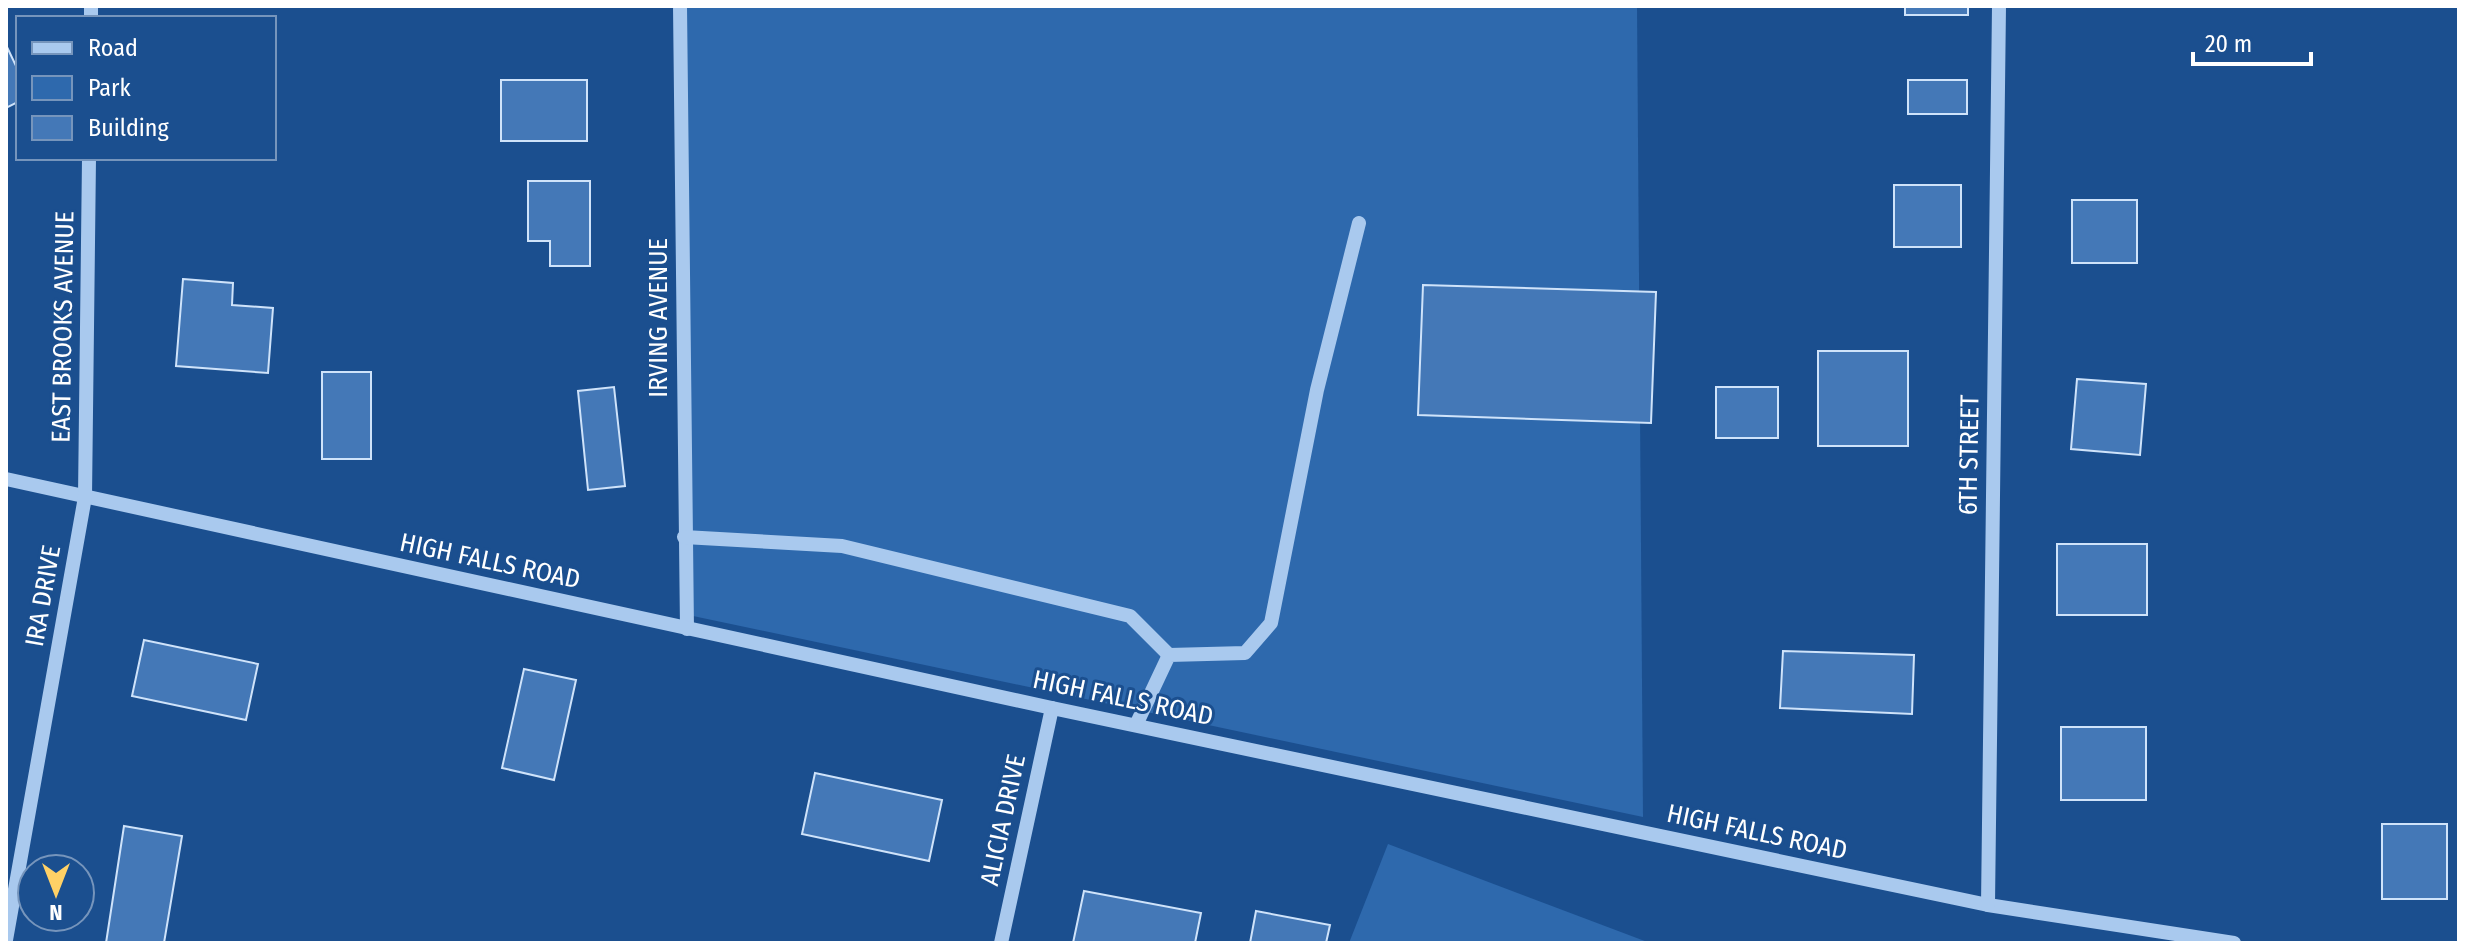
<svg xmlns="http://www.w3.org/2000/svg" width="2465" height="949" viewBox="0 0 2465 949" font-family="'Fira Sans Condensed',sans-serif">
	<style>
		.green { fill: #2e69ad }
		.building { fill: #4478b7; stroke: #cfe3fa; stroke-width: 2 }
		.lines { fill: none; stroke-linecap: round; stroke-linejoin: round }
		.minor { stroke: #a9c9ee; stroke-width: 14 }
		.labels { text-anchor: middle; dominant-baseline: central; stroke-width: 6; stroke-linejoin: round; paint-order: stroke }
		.street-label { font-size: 26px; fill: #fff; stroke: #1b4f8f }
	</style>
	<rect width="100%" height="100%" fill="#1b4f8f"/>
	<!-- green -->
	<g class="green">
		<polygon points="684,6 1637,6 1643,817 693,616"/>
		<polygon points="1388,844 1650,943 1349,943"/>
	</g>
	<!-- building -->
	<g class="building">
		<rect x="1905" y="6" width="63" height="9"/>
		<polygon points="6,45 18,70 18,102 6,108"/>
		<rect x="501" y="80" width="86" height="61"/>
		<rect x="1908" y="80" width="59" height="34"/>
		<polygon points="528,181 590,181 590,266 550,266 550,241 528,241"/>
		<rect x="1894" y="185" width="67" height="62"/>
		<rect x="2072" y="200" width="65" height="63"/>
		<polygon points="183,279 233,283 232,305 273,308 268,373 176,366"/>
		<polygon points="1423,285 1656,292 1651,423 1418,415"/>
		<rect x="1818" y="351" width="90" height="95"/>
		<rect x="322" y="372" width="49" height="87"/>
		<polygon points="2077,379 2146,384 2140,455 2071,449"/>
		<polygon points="614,387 625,486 588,490 578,391"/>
		<rect x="1716" y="387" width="62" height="51"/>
		<rect x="2057" y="544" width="90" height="71"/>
		<polygon points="144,640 258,664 246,720 132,696"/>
		<polygon points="1783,651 1914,655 1912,714 1780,708"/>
		<polygon points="524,669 576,680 554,780 502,768"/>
		<rect x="2061" y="727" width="85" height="73"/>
		<polygon points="815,773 942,800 929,861 802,834"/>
		<rect x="2382" y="824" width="65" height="75"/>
		<polygon points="124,826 182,836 164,943 106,943"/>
		<polygon points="1084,891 1201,913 1195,943 1073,943"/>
		<polygon points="1256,911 1330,925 1326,943 1250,943"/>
	</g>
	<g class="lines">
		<!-- minor -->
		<g class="minor">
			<polyline points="680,6 687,629"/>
			<polyline points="91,18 91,6"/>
			<polyline points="6,479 1052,708 1988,905 2234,943"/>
			<polyline points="684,537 842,546 1130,616 1169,655"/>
			<polyline points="1136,725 1169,655 1245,653 1271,623 1317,390 1359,223"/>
			<polyline points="1988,905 1999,6"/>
			<polyline points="6,940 85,497 89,158"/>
			<polyline points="1001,943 1052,708"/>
		</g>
	</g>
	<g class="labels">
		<!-- street labels -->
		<g class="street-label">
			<text transform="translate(658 318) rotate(-90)">IRVING AVENUE</text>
			<text transform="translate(63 327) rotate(-89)">EAST BROOKS AVENUE</text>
			<text transform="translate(1969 455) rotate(-89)">6TH STREET</text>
			<text transform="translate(490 561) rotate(12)">HIGH FALLS ROAD</text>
			<text transform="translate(43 596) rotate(-80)">IRA DRIVE</text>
			<text transform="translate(1123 698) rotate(12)">HIGH FALLS ROAD</text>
			<text transform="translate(1003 820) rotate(-78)">ALICIA DRIVE</text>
			<text transform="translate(1757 832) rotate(12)">HIGH FALLS ROAD</text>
		</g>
	</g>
	<!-- border -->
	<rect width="2465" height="949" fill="none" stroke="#ffffff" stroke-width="16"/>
	<!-- legend -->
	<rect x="16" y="16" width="260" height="144" fill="#1b4f8f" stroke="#7695bc" stroke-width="2"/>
	<rect x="32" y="42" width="40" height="12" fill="#a9c9ee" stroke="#7695bc" stroke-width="2"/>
	<text x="88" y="56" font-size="24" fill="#ffffff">Road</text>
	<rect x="32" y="76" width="40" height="24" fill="#2e69ad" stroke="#7695bc" stroke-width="2"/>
	<text x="88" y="96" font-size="24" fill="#ffffff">Park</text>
	<rect x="32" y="116" width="40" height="24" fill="#4478b7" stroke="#7695bc" stroke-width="2"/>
	<text x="88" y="136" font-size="24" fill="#ffffff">Building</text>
	<!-- north arrow -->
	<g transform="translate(56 893) rotate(180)"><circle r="38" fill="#1b4f8f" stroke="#7695bc" stroke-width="2"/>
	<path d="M0-6L14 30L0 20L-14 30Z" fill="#ffd166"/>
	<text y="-12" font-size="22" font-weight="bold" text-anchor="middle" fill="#ffffff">N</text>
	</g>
	<!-- scale -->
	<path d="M2193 52v12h118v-12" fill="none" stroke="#ffffff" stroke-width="4"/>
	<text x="2205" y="52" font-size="24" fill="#ffffff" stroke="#1b4f8f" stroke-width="6" paint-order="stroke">20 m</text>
</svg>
